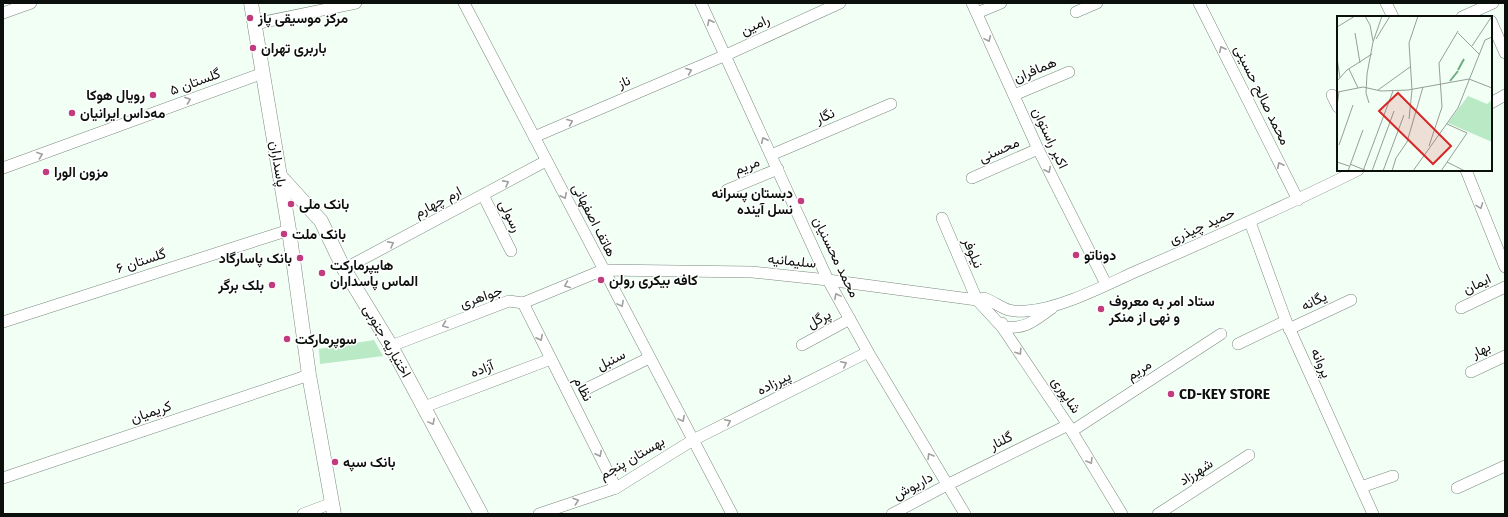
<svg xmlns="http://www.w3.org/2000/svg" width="1508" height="517" viewBox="0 0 1508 517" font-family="'Fira Sans',Vazirmatn,sans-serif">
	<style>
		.green { fill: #b9e9c5 }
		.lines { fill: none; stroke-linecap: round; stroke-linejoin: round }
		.minor-casing { stroke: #7d8880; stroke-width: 12 }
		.major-casing { stroke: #7d8880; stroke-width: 15 }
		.minor { stroke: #fff; stroke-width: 11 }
		.major { stroke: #fff; stroke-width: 14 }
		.oneway { stroke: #9e9f9e }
		.poi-dot { fill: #c13c7e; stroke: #fff; stroke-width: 1.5 }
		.labels { text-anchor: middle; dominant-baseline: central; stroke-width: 3; stroke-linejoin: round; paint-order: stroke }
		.poi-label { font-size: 14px; font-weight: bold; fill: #0c100d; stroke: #fff; text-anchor: start }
		.street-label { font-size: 14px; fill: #0c100d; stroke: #fff }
		.inset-river { fill: none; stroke: #6dad7f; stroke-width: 2 }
		.inset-road { fill: none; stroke: #969f98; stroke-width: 1 }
		.view { fill: #d62828; fill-opacity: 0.15; stroke: #d62828; stroke-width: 2 }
		.inset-edge { fill: none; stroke: #0c100d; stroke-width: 2 }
	</style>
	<rect width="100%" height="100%" fill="#f2fff5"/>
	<!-- green -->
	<polygon class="green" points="374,340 383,356 320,364 319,349"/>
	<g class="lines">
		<!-- minor casing -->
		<g class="minor-casing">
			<g id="minor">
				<polyline points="464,3 732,514"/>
				<polyline points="701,3 828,280 868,352 965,514"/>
				<polyline points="972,3 1038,149 1106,284"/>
				<polyline points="1199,3 1298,200"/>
				<polyline points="1386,3 1393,17"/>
				<polyline points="1076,12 1097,3"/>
				<polyline points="3,13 31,3"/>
				<polyline points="977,13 1001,3"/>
				<polyline points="1462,17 1493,3"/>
				<polyline points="1491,21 1505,53"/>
				<polyline points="254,24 356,3"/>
				<polyline points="1014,95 1069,72"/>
				<polyline points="1332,95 1338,107"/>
				<polyline points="1491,103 1505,95"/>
				<polyline points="534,137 726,55 840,3"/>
				<polyline points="771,155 891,104"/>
				<polyline points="3,168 263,73"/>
				<polyline points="1466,170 1505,267"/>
				<polyline points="972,178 1038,149"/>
				<polyline points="727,190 778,169"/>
				<polyline points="483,195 511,251"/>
				<polyline points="942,218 977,300 1002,327 1068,425 1122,514"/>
				<polyline points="1250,222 1286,321 1373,514"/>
				<polyline points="344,269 546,161"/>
				<polyline points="523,303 616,488"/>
				<polyline points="1461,308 1505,287"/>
				<polyline points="3,322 289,230"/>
				<path d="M1002,323V327C1027,329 1032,322 1052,308"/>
				<polyline points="1289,329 1351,300"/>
				<polyline points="1238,344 1286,321"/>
				<polyline points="802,345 850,319"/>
				<path d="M391,346L509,301L523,303L603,270L752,272L828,280L977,300L984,298C1002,305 1004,313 1026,311C1060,309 1106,285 1137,271C1211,239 1286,206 1358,170"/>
				<polyline points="1471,372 1505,356"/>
				<polyline points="586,389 649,358"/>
				<polyline points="424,407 551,359"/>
				<polyline points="1072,431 1221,334"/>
				<polyline points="3,478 309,375"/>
				<polyline points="1361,487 1393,476"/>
				<polyline points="1457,488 1505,466"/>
				<polyline points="303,514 332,503"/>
				<polyline points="539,514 616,488 693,440 868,352"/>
				<polyline points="892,514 947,485 1068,425"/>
				<polyline points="1158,514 1249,455"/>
			</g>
		</g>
		<!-- major casing -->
		<g class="major-casing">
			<g id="major">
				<polyline points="251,3 289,230 309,375 334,514"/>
				<polyline points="280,176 321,221 344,269 391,346 481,514"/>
			</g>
		</g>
		<!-- minor -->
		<use href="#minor" class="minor"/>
		<!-- major -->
		<use href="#major" class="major"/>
	</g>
	<!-- one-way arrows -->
	<defs><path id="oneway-chevron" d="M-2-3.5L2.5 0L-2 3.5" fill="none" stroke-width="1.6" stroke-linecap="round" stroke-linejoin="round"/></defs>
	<g class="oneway">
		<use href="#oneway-chevron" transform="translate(710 22) rotate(-116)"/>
		<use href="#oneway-chevron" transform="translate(988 39) rotate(66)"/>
		<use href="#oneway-chevron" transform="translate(1222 49) rotate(-116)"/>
		<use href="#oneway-chevron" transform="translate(689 71) rotate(-23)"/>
		<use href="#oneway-chevron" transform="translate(188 100) rotate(-20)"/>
		<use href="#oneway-chevron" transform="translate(570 122) rotate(-23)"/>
		<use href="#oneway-chevron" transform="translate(764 140) rotate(-115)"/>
		<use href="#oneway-chevron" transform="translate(40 155) rotate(-20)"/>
		<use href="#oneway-chevron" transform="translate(1280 165) rotate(-116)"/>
		<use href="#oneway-chevron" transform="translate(1048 170) rotate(63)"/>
		<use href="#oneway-chevron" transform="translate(506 183) rotate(-28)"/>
		<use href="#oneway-chevron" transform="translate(564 196) rotate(63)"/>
		<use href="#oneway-chevron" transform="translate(1480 206) rotate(69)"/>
		<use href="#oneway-chevron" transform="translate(391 244) rotate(-28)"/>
		<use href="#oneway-chevron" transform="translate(567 285) rotate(157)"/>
		<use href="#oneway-chevron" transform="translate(837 296) rotate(-118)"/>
		<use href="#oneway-chevron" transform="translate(621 304) rotate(62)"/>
		<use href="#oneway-chevron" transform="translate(445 325) rotate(159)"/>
		<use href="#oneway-chevron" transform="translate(540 338) rotate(63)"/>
		<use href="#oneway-chevron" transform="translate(1019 352) rotate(56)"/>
		<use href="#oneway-chevron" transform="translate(844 364) rotate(-27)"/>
		<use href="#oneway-chevron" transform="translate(682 419) rotate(62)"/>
		<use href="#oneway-chevron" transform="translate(432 422) rotate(62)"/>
		<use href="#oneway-chevron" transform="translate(728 422) rotate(-27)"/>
		<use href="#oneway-chevron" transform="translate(599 454) rotate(63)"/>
		<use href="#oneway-chevron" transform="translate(930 456) rotate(-121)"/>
		<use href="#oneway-chevron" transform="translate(1090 461) rotate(59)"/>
		<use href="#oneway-chevron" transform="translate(576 501) rotate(-19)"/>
	</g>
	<!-- markers -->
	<g class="poi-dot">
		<circle cx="250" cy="18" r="4"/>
		<circle cx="253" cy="48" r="4"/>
		<circle cx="153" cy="95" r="4"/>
		<circle cx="72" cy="113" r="4"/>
		<circle cx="46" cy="172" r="4"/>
		<circle cx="801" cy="201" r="4"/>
		<circle cx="291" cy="204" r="4"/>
		<circle cx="284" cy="234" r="4"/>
		<circle cx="1076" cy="255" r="4"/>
		<circle cx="300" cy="258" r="4"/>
		<circle cx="322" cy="273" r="4"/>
		<circle cx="601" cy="280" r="4"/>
		<circle cx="272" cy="285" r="4"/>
		<circle cx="1101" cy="309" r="4"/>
		<circle cx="287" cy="339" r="4"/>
		<circle cx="1171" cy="394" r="4"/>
		<circle cx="335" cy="462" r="4"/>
	</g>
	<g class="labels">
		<!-- poi labels -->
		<g class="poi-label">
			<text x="258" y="18">مرکز موسیقی پاز</text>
			<text x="261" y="48">باربری تهران</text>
			<text x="145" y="95" text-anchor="end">رویال هوکا</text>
			<text x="80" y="113">مه‌داس ایرانیان</text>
			<text x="54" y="172">مزون الورا</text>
			<text x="793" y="193" text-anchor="end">دبستان پسرانه<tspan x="793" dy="16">نسل آینده</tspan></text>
			<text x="299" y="204">بانک ملی</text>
			<text x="292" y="234">بانک ملت</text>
			<text x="1084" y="255">دوناتو</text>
			<text x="292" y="258" text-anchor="end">بانک پاسارگاد</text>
			<text x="330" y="265">هایپرمارکت<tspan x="330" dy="16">الماس پاسداران</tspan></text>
			<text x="609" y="280">کافه بیکری رولن</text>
			<text x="264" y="285" text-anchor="end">بلک برگر</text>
			<text x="1109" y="301">ستاد امر به معروف<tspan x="1109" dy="16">و نهی از منکر</tspan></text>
			<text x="295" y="339">سوپرمارکت</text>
			<text x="1179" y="394">CD-KEY STORE</text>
			<text x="343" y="462">بانک سپه</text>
		</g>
		<!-- street labels -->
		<g class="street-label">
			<text transform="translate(755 25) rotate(-25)">رامین</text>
			<text transform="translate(1035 70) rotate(-23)">همافران</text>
			<text transform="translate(195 82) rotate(-20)">گلستان ۵</text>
			<text transform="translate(624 82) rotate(-23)">ناز</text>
			<text transform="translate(1262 95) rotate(64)">محمد صالح حسینی</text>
			<text transform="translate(825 116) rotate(-23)">نگار</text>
			<text transform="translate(1050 138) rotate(65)">اکبر راستوان</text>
			<text transform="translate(999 150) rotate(-24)">محسنی</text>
			<text transform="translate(278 164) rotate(81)">پاسداران</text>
			<text transform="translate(747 166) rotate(-22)">مریم</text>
			<text transform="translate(438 202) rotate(-28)">ارم چهارم</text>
			<text transform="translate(510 216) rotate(64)">رسولی</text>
			<text transform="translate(594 220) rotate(63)">هاتف اصفهانی</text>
			<text transform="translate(1202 226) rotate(-24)">حمید چیذری</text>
			<text transform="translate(973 253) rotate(67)">نیلوفر</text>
			<text transform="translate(836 257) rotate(64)">محمد محسنیان</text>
			<text transform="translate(141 261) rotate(-18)">گلستان ۶</text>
			<text transform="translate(792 261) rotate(6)">سلیمانیه</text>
			<text transform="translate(1477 284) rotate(-25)">ایمان</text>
			<text transform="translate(481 297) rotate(-19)">جواهری</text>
			<text transform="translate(1314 301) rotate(-26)">یگانه</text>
			<text transform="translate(819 319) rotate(-28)">پرگل</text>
			<text transform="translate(387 341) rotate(60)">اختیاریه جنوبی</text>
			<text transform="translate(1481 350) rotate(-26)">بهار</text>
			<text transform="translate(611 360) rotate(-26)">سنبل</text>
			<text transform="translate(1321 363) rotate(66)">پروانه</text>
			<text transform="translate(482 369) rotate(-21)">آزاده</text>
			<text transform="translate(1139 370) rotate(-33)">مریم</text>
			<text transform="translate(774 383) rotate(-27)">پیرزاده</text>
			<text transform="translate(583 389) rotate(63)">نظام</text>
			<text transform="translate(1066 395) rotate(56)">شاپوری</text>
			<text transform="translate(151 412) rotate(-19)">کریمیان</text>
			<text transform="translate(1001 441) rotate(-26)">گلنار</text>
			<text transform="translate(632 458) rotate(-30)">بهستان پنجم</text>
			<text transform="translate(1196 472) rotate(-33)">شهرزاد</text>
			<text transform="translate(913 486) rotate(-28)">داریوش</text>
		</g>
	</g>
	<!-- overview -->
	<g transform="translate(1337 16)">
		<rect width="155" height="155" fill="#f2fff5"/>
		<path d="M131,80L150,88L155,84V126L111,107Z" fill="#b9e9c5"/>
		<path class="inset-river" d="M121,54L127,43M113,65L121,55"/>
		<path class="inset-road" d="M28,0L33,9L36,25M0,11L18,0M18,17L23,47M121,17L142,38M39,23L53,0M135,30L155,0M0,42L3,62M12,53L21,72M0,65L10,54L35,38M41,74L73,51M75,74L72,27L81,0M1,76L26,71L44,75L71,74L132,63L155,72M32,87L29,77L30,58L36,26L45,0M0,90L2,76M72,103L75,74M2,129L16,89M92,130L105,91L102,47L121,15M0,146L12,150M110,146L128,155M13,148L30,155M11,155L26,114M26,155L56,75M35,155L57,95M46,155L67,99M55,155L59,142L70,126L86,71M76,155L121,92L148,24L155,21M104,155L130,117L110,108"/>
		<path class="view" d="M61,77L114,130L96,148L42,95Z"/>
		<rect width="155" height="155" class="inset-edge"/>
	</g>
	<!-- border -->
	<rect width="1508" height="517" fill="none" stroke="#0c100d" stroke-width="8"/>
</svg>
